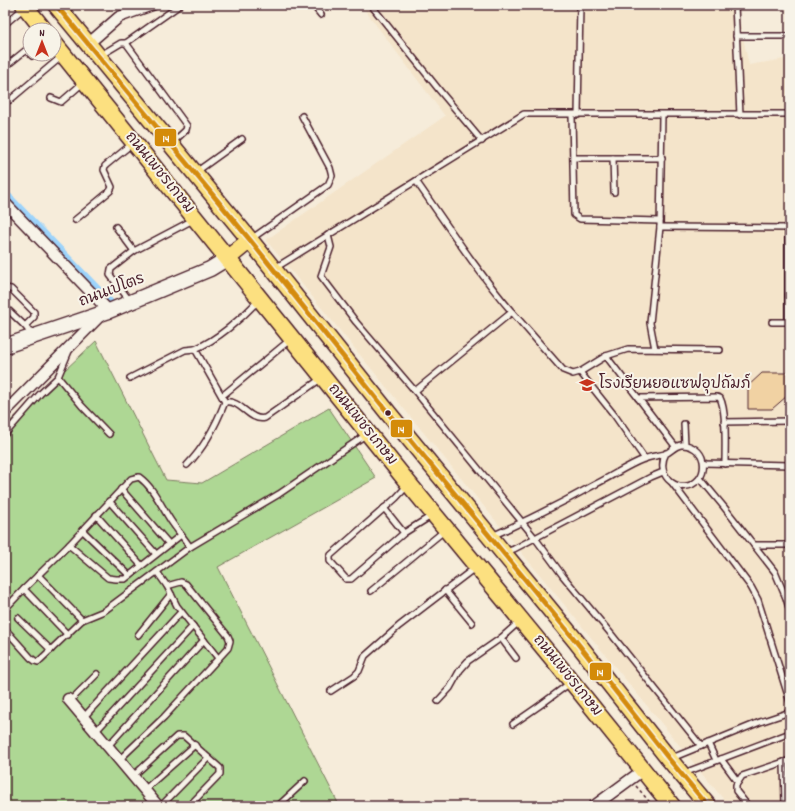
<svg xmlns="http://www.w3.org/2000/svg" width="795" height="811" viewBox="0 0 795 811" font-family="Dekko,'Playpen Sans Thai',sans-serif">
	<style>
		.built { fill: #f4e4ca }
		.green { fill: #aed794; stroke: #7c7b60 }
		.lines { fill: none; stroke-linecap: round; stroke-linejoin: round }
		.canal { stroke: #9cd3fb; stroke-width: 9 }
		.building { fill: #f1d2a3; stroke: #4a1f2b }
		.lane-casing { stroke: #4a1f2b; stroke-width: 8 }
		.street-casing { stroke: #4a1f2b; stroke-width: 13 }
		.secondary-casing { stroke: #4a1f2b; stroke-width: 17 }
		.primary-casing { stroke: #4a1f2b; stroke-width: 19 }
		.path { stroke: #4a1f2b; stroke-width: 1.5; stroke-dasharray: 3 3; stroke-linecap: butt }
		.lane { stroke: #f7f3e8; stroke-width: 5 }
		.street { stroke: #f7f3e8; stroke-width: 10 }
		.secondary { stroke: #f7f3e8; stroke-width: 14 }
		.primary { stroke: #fce080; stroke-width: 16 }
		.bus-1-casing { stroke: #f7f3e8; stroke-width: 8 }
		.bus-1 { stroke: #d48b09; stroke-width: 5 }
		.bus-dot { fill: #4a1f2b; stroke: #f7f3e8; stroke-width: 1.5 }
		.labels { text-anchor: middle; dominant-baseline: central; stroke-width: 4; stroke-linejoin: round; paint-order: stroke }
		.street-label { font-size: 15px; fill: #4a1f2b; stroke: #f7f3e8 }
		.poi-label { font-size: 15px; fill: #4a1f2b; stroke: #f7f3e8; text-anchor: start }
		.line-badge { stroke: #f7f3e8; stroke-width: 1.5 }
		.badge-label { font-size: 11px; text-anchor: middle; font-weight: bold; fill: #fff }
	</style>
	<rect width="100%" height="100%" fill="#f6ecda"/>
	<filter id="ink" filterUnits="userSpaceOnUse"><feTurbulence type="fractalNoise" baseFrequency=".025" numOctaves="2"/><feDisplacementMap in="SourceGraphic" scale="8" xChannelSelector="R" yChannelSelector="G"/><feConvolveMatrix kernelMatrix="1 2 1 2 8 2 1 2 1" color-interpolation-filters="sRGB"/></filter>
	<g filter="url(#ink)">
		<!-- built -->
		<polygon class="built" points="361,5 736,5 749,65 790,58 790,806 729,806 266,240 445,116"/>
		<!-- green -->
		<polygon class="green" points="96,341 166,480 202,483 329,408 376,478 218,567 338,803 335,806 5,806 5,426"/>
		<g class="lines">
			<!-- canal -->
			<polyline class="canal" points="5,194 111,304 104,311"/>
		</g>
		<!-- building -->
		<polygon class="building" points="762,373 787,373 787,396 772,409 748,409 748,386"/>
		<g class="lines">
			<!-- lane casing -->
			<g class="lane-casing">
				<g id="lane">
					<polyline points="313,5 321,15"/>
					<polyline points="371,5 440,91 482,141"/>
					<polyline points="735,5 740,115"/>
					<polyline points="5,24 24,8"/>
					<polyline points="736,36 790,36"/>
					<polyline points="126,43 180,5"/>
					<polyline points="101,55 121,43 126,43 187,126 186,130 172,143"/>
					<polyline points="5,67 26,50 32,56 35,54"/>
					<polyline points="51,98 61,102 84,82"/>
					<polyline points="10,100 61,57"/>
					<polyline points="572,115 574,215 580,219 660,221"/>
					<polyline points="578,115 580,5"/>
					<polyline points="573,158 662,158"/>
					<polyline points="613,158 614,192"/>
					<polyline points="196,172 242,139"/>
					<path d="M416,181C447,225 477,271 512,312"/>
					<polyline points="75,220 110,191 112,187 104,170 105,166 133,143"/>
					<polyline points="116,227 134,251 193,220"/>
					<polyline points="660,227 790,228"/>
					<polyline points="788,228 788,322"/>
					<polyline points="328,235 331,247 321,276 356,322 415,391 535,538 563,576 612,635 701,746"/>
					<polyline points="251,239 328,185 332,176 330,168 302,116"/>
					<polyline points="275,268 524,114 790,114"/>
					<polyline points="5,288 11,289 34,312 34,317 25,326"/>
					<polyline points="130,301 110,275 111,269 134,251"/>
					<polyline points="5,307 25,326 32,335"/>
					<polyline points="772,322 790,322"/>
					<polyline points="655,349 650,323 660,227 662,115"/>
					<polyline points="69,351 58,377 82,406 109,434"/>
					<polyline points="606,356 675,446"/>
					<polyline points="580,372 615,416 645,459"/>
					<polyline points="130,378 185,350 195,349"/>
					<polyline points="415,391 512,312 563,370 573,374 580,372 606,356 628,349 720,350"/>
					<polyline points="222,396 291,339"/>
					<path d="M638,398L717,397L720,398C727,411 725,448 725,464"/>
					<path d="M225,402C241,399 249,422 265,418L322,378"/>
					<polyline points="724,422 790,421"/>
					<polyline points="684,424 685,445"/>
					<polyline points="5,434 40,394 58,377"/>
					<polyline points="704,463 790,465"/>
					<path d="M187,465C205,447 216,425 225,402L195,349C217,340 242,318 258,301"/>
					<polyline points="700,478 724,507 775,572 786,598 790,611"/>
					<polyline points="673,484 751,587 758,600 790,702"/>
					<polyline points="408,485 396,498 331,555 330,557 330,561 346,579 351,579 404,533 431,516"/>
					<polyline points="121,489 169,544"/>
					<polyline points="109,501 156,554"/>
					<polyline points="384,508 404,533"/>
					<polyline points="96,515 141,565"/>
					<polyline points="82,530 129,575"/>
					<path d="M492,536C528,520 562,503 596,484C612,476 628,465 644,459C651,456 658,456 665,454C671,452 674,446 681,445C691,444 701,451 703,461C704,467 703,474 699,479C682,498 653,477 666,453"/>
					<polyline points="69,545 108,578 116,579 125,579 181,535"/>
					<polyline points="754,545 790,545"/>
					<polyline points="506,552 514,549 651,477 663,472"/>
					<polyline points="167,586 177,606 218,658"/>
					<polyline points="445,590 472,623"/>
					<polyline points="371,591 444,531"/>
					<polyline points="5,609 24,589"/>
					<polyline points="18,618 51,650"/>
					<polyline points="82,620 104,611 190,547 279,494 367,434"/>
					<polyline points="5,629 31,658 35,661 38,662 82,620 38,575"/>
					<path d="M68,635L24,589L69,545L131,479L139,477C154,488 161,506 171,521C177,530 184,538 190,547"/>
					<polyline points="138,635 171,594"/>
					<polyline points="501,638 516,658"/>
					<polyline points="331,691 354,676 359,671 365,656 399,626 476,567"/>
					<polyline points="70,701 97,674"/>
					<polyline points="438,701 450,688 460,670 468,661 501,638 519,622"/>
					<polyline points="83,718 181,612"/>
					<polyline points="513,724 539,706 570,683"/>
					<polyline points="95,732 193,626"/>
					<polyline points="708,743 716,760"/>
					<polyline points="107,747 204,640"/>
					<polyline points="672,758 760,722 790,712"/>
					<polyline points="721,759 738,782"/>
					<polyline points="119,760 164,717 228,648 230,641 228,636 186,584 181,582 167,586 157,572"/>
					<polyline points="784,762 785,806"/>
					<polyline points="684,773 790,733"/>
					<polyline points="132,777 177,736 184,736 220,768 220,774 189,806"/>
					<polyline points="144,790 195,745"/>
					<polyline points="161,806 208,758"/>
					<polyline points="278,806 305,781"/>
					<polyline points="748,806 736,791 736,785 742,776 790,760"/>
				</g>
			</g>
			<!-- street casing -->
			<g class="street-casing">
				<g id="street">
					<polyline points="88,44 119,17 152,5"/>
					<polyline points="5,203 109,311"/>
					<polyline points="5,412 100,316"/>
					<polyline points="68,699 158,806"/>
					<polyline points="594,806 643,770"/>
				</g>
			</g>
			<!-- secondary casing -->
			<g class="secondary-casing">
				<polyline id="secondary" points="5,346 109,311 210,269 228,258"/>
			</g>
			<!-- primary casing -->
			<g class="primary-casing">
				<g id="primary">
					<polyline points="24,5 44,30"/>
					<polyline points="56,5 250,240 389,414 575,640 669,759 708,806"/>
					<polyline points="54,43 409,484 572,682 672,806"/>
					<polyline points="228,258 250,240"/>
				</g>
			</g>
			<!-- path -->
			<polyline class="path" points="636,786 653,806"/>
			<!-- lane -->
			<use href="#lane" class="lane"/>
			<!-- street -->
			<use href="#street" class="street"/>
			<!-- secondary -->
			<use href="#secondary" class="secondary"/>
			<!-- primary -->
			<use href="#primary" class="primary"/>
			<!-- bus-1 casing -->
			<g class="bus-1-casing">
				<polyline id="bus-1" points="56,5 250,240 389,414 575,640 669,759 708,806"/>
			</g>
			<!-- bus-1 -->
			<use href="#bus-1" class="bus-1"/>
		</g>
	</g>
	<!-- icons -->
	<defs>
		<g id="school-bare" transform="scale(1.2)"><path d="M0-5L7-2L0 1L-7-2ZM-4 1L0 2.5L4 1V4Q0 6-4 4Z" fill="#c8321e" stroke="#f7f3e8" stroke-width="2.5" paint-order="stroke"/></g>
	</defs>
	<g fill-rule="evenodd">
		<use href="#school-bare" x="587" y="385"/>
	</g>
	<!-- markers -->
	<circle class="bus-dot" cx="388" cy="413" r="3.5"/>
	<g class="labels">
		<!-- street labels -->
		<g class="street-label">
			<text transform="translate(159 173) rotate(51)">ถนนเพชรเกษม</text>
			<text transform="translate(112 291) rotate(-21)">ถนนเปโตร</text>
			<text transform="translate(362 425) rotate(51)">ถนนเพชรเกษม</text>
			<text transform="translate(567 676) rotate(51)">ถนนเพชรเกษม</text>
		</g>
		<!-- poi labels -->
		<g class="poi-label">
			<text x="599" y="385">โรงเรียนยอแซฟอุปถัมภ์</text>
		</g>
	</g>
	<g class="line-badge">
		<rect x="154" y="128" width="23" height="19" rx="4" fill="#d48b09"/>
		<rect x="390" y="419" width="23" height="19" rx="4" fill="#d48b09"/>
		<rect x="589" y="662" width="23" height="19" rx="4" fill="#d48b09"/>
	</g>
	<g class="badge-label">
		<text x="166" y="142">14</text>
		<text x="401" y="433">14</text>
		<text x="600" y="676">14</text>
	</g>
	<!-- margin -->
	<rect width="795" height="811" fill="none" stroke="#f7f3e8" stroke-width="20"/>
	<rect x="10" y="10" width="775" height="791" fill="none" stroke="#4a1f2b" stroke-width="1.5" filter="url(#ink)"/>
	<!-- north arrow -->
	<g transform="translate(42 42)"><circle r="19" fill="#f7f3e8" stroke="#b29e9c"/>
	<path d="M0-3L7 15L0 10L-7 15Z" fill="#c8321e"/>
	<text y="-6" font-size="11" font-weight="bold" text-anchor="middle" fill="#4a1f2b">N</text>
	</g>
</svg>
